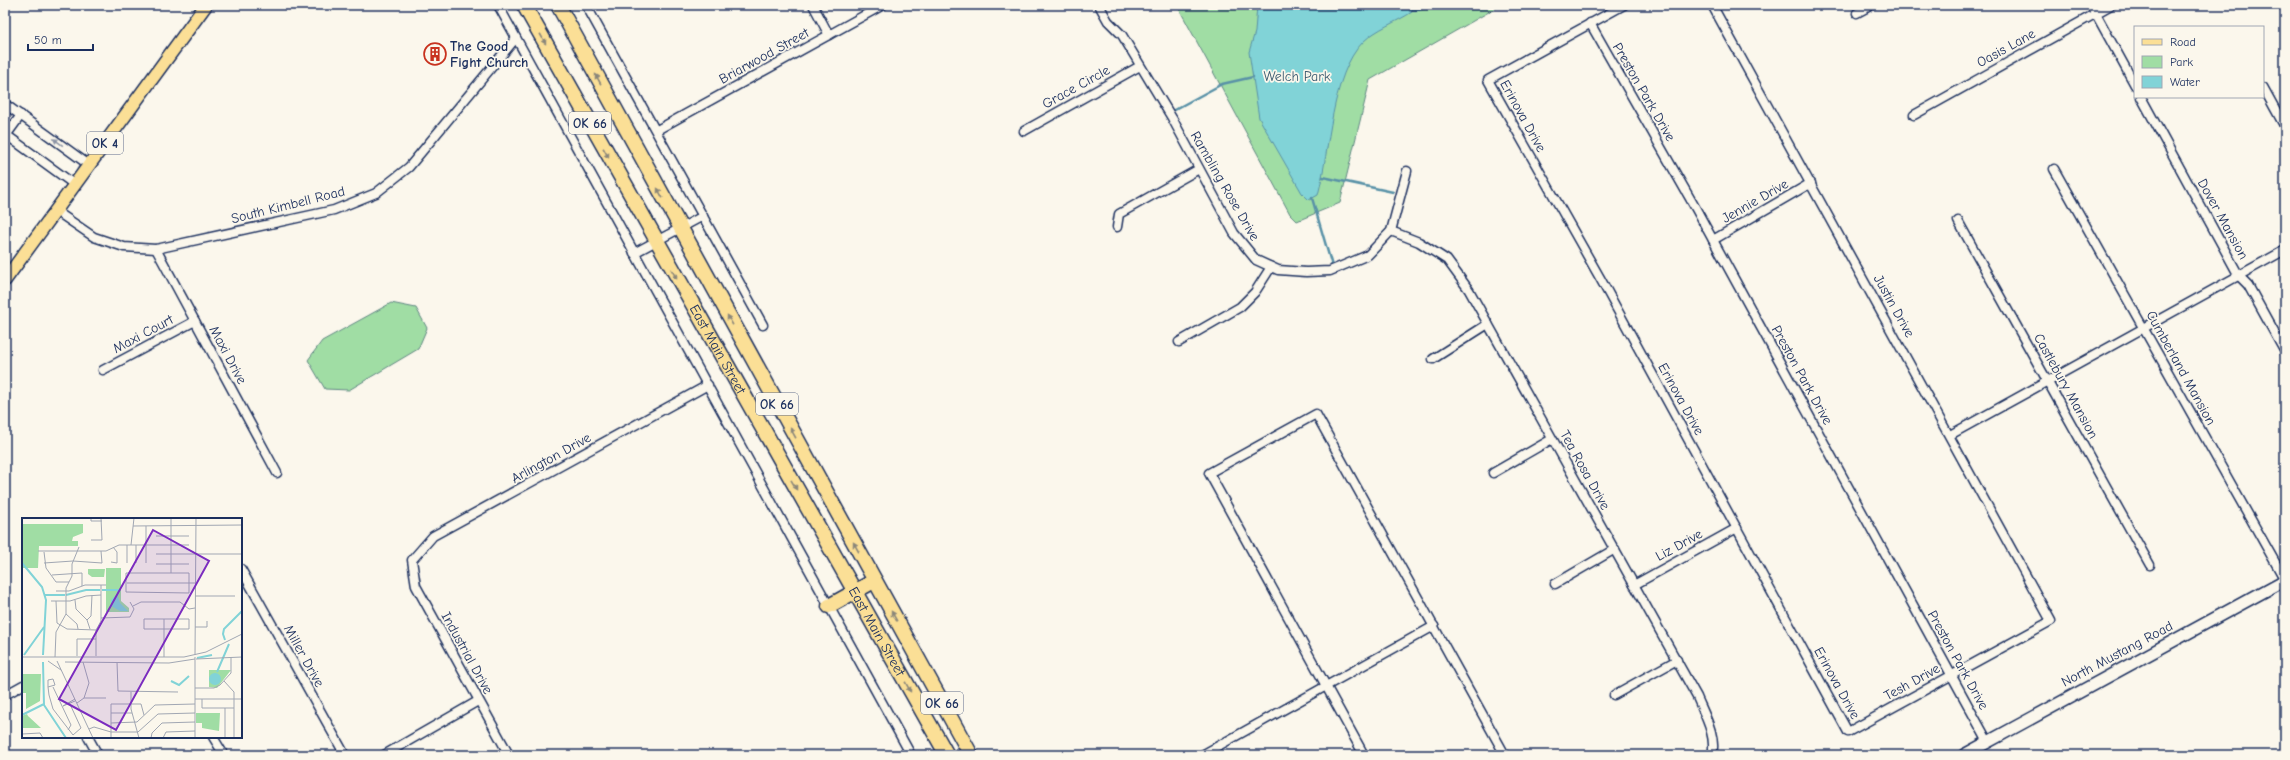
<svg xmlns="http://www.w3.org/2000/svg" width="2290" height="760" viewBox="0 0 2290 760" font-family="'Comic Neue',sans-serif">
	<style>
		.green { fill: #a0dda4; stroke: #5e8681 }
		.water { fill: #81d3d7; stroke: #5891a7 }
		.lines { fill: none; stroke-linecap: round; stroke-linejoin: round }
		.stream { stroke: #5891a7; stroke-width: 2.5 }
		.street-casing { stroke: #1b2f5e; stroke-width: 11 }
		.secondary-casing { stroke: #1b2f5e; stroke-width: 14 }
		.primary-casing { stroke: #1b2f5e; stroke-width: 15 }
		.highway-casing { stroke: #1b2f5e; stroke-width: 17 }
		.street { stroke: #fbf7ec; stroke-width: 8 }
		.secondary { stroke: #fbf7ec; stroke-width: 11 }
		.primary { stroke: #fbdf96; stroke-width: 12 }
		.highway { stroke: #fbdf96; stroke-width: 14 }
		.oneway { fill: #8b877a }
		.oneway2 { fill: #8b93a5 }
		.labels { text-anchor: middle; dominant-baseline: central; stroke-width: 3.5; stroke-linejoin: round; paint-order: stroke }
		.shield { fill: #fbf7ec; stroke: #5e6b89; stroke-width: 1 }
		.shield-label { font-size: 13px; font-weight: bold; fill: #1b2f5e }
		.poi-label { font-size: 14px; font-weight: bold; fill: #1b2f5e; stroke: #fbf7ec; text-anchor: start }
		.street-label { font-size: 14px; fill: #1b2f5e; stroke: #fbf7ec }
		.park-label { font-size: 14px; fill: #3c5a70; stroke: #fbf7ec }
		.inset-river { fill: none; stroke: #81d3d7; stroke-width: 2 }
		.inset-road { fill: none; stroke: #a1a7b3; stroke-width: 1 }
		.view { fill: #7b2cbf; fill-opacity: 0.15; stroke: #7b2cbf; stroke-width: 2 }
		.inset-edge { fill: none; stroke: #1b2f5e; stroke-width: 2 }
	</style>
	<rect width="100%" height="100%" fill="#fbf7ec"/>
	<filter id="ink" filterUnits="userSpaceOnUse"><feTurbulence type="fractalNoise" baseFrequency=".025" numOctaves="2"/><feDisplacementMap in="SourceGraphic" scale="8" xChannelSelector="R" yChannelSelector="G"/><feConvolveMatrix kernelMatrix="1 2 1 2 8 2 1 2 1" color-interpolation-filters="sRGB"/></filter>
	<g filter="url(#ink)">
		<!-- green -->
		<g class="green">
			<polygon points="1177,5 1501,5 1370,80 1340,203 1297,221 1290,214"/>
			<polygon points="391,303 416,308 427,328 418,349 349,390 325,389 308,360 322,341"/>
		</g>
		<!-- water -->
		<path class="water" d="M1257,5H1413L1412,12C1397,22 1376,29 1363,42C1331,74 1330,150 1318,195L1309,200L1302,193L1259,118L1249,52L1255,32Z"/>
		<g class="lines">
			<!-- stream -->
			<g class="stream">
				<polyline points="1410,11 1445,5"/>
				<polyline points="1172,111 1222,84 1253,77"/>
				<polyline points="1323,177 1393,192"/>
				<polyline points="1312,198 1332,266"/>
			</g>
			<!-- street casing -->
			<g class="street-casing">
				<g id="street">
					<polyline points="498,5 911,755"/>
					<polyline points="586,5 763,325"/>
					<polyline points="813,5 829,35"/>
					<polyline points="1099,5 1108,21 1122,35 1172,118 1234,233 1256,260 1278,270 1306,272 1330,271 1368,255 1391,231 1407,171"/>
					<polyline points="1624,5 1488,80 1600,278 1848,732 2051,621 1712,5"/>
					<polyline points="2091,5 2135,85"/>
					<polyline points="1857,13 1872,5"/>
					<polyline points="1590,23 1696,209 1988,742"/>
					<polyline points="2263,87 2285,127"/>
					<polyline points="2141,97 2239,276 2248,285 2285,352"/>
					<polyline points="5,104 89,165"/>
					<polyline points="1914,115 2111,5"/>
					<polyline points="657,130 883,5"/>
					<polyline points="1024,131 1140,66"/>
					<polyline points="5,134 75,185"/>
					<polyline points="5,137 21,115"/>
					<polyline points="2054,169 2285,580"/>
					<polyline points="56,211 94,237 124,247 156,249 334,210 376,193 409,167 516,38"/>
					<polyline points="1958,221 2150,565"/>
					<polyline points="1117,227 1119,214 1199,169"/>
					<path d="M1391,231L1419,242L1447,260L1469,290L1697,697C1704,714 1717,736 1712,755"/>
					<polyline points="1713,240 1811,183"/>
					<polyline points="156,249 277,473"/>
					<polyline points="634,253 703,216"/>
					<polyline points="1179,342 1240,307 1255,292 1271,267"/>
					<polyline points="1433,359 1488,324"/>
					<polyline points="103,370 195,321"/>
					<polyline points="1950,435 2285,250"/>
					<polyline points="1493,473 1552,439"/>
					<polyline points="241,569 345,755"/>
					<polyline points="1555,584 1615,549"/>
					<polyline points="1634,585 1737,528"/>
					<polyline points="5,695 23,685"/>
					<polyline points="1614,695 1677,660"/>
					<polyline points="88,737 98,755"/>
					<polyline points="213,737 224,755"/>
					<polyline points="384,755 478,701"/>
					<polyline points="509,755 416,586 412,560 433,536 708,385"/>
					<polyline points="1202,755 1434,626"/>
					<polyline points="1364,755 1209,473 1316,414 1505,755"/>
				</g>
			</g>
			<!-- secondary casing -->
			<g class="secondary-casing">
				<polyline id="secondary" points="1964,755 2285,580"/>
			</g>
			<!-- primary casing -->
			<g class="primary-casing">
				<polyline id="primary" points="5,280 206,5"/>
			</g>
			<!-- highway casing -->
			<g class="highway-casing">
				<g id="highway">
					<path id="s1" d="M524,5L947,755"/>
					<polyline points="558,5 971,755"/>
					<polyline points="829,606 874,581"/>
				</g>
			</g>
			<!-- street -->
			<use href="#street" class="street"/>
			<!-- secondary -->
			<use href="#secondary" class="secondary"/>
			<!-- primary -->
			<use href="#primary" class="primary"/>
			<!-- highway -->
			<use href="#highway" class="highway"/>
		</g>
		<!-- one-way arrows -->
		<defs><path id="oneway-solid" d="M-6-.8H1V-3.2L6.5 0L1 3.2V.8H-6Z"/></defs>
		<g class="oneway">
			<use href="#oneway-solid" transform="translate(543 39) rotate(61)"/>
			<use href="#oneway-solid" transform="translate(598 79) rotate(-119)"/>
			<use href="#oneway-solid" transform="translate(606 153) rotate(61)"/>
			<use href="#oneway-solid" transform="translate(660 193) rotate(-119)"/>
			<use href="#oneway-solid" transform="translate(674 274) rotate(60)"/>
			<use href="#oneway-solid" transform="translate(730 320) rotate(-119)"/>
			<use href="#oneway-solid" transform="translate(793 433) rotate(-119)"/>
			<use href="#oneway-solid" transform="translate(794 485) rotate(60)"/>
			<use href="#oneway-solid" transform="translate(856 547) rotate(-119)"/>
			<use href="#oneway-solid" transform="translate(894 616) rotate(-119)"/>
			<use href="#oneway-solid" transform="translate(908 687) rotate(61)"/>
		</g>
		<use class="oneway2" href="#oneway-solid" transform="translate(58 142) rotate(-144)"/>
	</g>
	<!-- icons -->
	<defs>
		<g id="building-ring" transform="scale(1.15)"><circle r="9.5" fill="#fbf7ec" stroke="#c8321e" stroke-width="1.5"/><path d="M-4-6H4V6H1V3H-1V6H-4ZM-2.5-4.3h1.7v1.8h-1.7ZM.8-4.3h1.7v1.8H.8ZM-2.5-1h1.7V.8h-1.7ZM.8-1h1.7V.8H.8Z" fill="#c8321e"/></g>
	</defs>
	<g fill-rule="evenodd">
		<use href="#building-ring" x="435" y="54"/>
	</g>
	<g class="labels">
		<!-- shield labels -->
		<g class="shield">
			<rect x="569" y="112" width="42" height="22" rx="3"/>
			<rect x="87" y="132" width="36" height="22" rx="3"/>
			<rect x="756" y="393" width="42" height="22" rx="3"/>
			<rect x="921" y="692" width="42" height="22" rx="3"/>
		</g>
		<g class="shield-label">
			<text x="590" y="123">OK 66</text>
			<text x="105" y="143">OK 4</text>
			<text x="777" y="404">OK 66</text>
			<text x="942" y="703">OK 66</text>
		</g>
		<!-- poi labels -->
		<g class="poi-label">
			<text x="450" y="46">The Good<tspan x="450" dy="16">Fight Church</tspan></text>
		</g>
		<!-- street labels -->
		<g class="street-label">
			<text transform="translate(2006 48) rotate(-29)">Oasis Lane</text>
			<text transform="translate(764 56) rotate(-29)">Briarwood Street</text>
			<text transform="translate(1076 87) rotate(-29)">Grace Circle</text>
			<text transform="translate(1644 92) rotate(60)">Preston Park Drive</text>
			<text transform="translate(1523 116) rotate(61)">Erinova Drive</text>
			<text transform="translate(1225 186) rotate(60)">Rambling Rose Drive</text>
			<text transform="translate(1755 201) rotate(-30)">Jennie Drive</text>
			<text transform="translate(288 205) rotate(-14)">South Kimbell Road</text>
			<text transform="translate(2223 219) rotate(61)">Dover Mansion</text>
			<text transform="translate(1894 306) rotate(61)">Justin Drive</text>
			<text transform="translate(143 334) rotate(-28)">Maxi Court</text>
			<text stroke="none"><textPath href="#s1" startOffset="395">East Main Street</textPath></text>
			<text transform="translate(228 355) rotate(62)">Maxi Drive</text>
			<text transform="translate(2181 368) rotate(61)">Cumberland Mansion</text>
			<text transform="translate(1802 375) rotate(61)">Preston Park Drive</text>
			<text transform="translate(2066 386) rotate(61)">Castlebury Mansion</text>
			<text transform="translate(1681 399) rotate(61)">Erinova Drive</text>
			<text transform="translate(551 458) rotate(-29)">Arlington Drive</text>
			<text transform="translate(1585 470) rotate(61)">Tea Rosa Drive</text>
			<text transform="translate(1679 545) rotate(-29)">Liz Drive</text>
			<text stroke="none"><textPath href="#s1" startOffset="719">East Main Street</textPath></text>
			<text transform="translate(467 653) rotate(61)">Industrial Drive</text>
			<text transform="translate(2117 654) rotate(-28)">North Mustang Road</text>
			<text transform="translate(304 656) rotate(61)">Miller Drive</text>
			<text transform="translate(1958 660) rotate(61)">Preston Park Drive</text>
			<text transform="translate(1912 682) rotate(-29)">Tesh Drive</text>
			<text transform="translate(1837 683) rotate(61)">Erinova Drive</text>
		</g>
		<!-- park labels -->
		<g class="park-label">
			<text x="1297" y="76">Welch Park</text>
		</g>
	</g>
	<!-- overview -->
	<g transform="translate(22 518)">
		<rect width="220" height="220" fill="#fbf7ec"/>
		<path d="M0,6H61V15L51,19L50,23H56V28H17L16,50H0ZM84,50H99V83L107,90V94H84ZM66,51H83L82,59H70L66,56ZM187,152H209L195,170L187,169ZM0,156H19L18,183L4,191V175H0ZM174,195H198L197,213L180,210V205H174ZM5,196L6,198L19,210H0V198Z" fill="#a0dda4"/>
		<path d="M95,76L98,85L106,93H98L89,88V82ZM187 161a6 6 0 1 1 12 0a6 6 0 1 1-12 0Z" fill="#81d3d7"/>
		<path class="inset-river" d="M0,45L20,69L24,82L21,137M80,72H96V77M23,77H43M44,77L64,72H78M203,122L201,116L202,111L220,93M2,137L22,109M175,140L190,137M21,144L22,187L44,220M195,154L207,126M149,163L157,167L167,158M0,197L22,186"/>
		<path class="inset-road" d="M69,0V3H80M111,8L220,7M124,8V45M134,18H167M69,22H80L79,0M109,27L112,0M16,33H84L97,27H167M22,34L24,50L34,64H47M134,36H220M89,44L95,45V34L91,29M22,45L51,43L80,45L79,33M105,45V27M114,45V27M134,46H167M104,55H167V75L104,74ZM149,55V0M30,57L60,55V68M105,65H173M34,73H47L63,67H84M173,78H213M53,82L54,91L65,102L68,111M29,83H48L64,78L79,77M34,83L35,105L45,111L74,112M111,88L119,84H158L167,91L173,90M44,96L55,106L56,111M79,100L108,99L112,91L108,84M122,101H167V111H122ZM142,101V139M65,102L69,98L70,77M173,109H185V103M173,137L174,0M55,138V121H74M74,138V112L79,103V67M0,139H162L184,134L220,116M33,139L34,114L44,96V70L50,58V46L57,29M174,141L220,139M26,143L39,152M35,143L71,220M43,144L147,145L173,141M95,144L96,173L156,174M202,163L212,174V220M26,169L33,167L31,161L26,162V169L27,177L31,191L51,217L59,210L47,184M31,169L49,207L46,212M173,170H192L198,167L209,155V139M109,174V191L117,220M62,180H84M53,181L41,188L53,183M173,181H220M180,181V190H212M55,185L62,180L67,165L61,144M89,195H110M89,205L115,204L133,187L173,186M67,211L72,209L89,214H116L136,196L173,195M0,216L18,215L21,220M89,220V186H119L122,197M129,220L130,215L140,205L173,204M141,220L144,214L173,213M173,220V139M203,220V190"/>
		<path class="view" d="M131,12L187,43L94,212L37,181Z"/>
		<rect width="220" height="220" class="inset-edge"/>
	</g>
	<!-- margin -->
	<rect width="2290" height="760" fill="none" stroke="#fbf7ec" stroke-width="20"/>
	<rect x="10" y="10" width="2270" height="740" fill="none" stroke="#1b2f5e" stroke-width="1.5" filter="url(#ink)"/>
	<!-- legend -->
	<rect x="2134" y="26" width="130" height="72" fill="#fbf7ec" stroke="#a1a7b3"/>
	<rect x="2142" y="39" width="20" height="6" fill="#fbdf96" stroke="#a1a7b3"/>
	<text x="2170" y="46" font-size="12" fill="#1b2f5e">Road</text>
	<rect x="2142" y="56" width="20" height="12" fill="#a0dda4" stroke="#a1a7b3"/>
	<text x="2170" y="66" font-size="12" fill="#1b2f5e">Park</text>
	<rect x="2142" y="76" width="20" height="12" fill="#81d3d7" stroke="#a1a7b3"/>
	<text x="2170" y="86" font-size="12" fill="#1b2f5e">Water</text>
	<!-- scale -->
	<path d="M28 44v6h65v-6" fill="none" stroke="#1b2f5e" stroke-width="2"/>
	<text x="34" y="44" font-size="12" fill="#1b2f5e" stroke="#fbf7ec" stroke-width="3" paint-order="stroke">50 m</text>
</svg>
